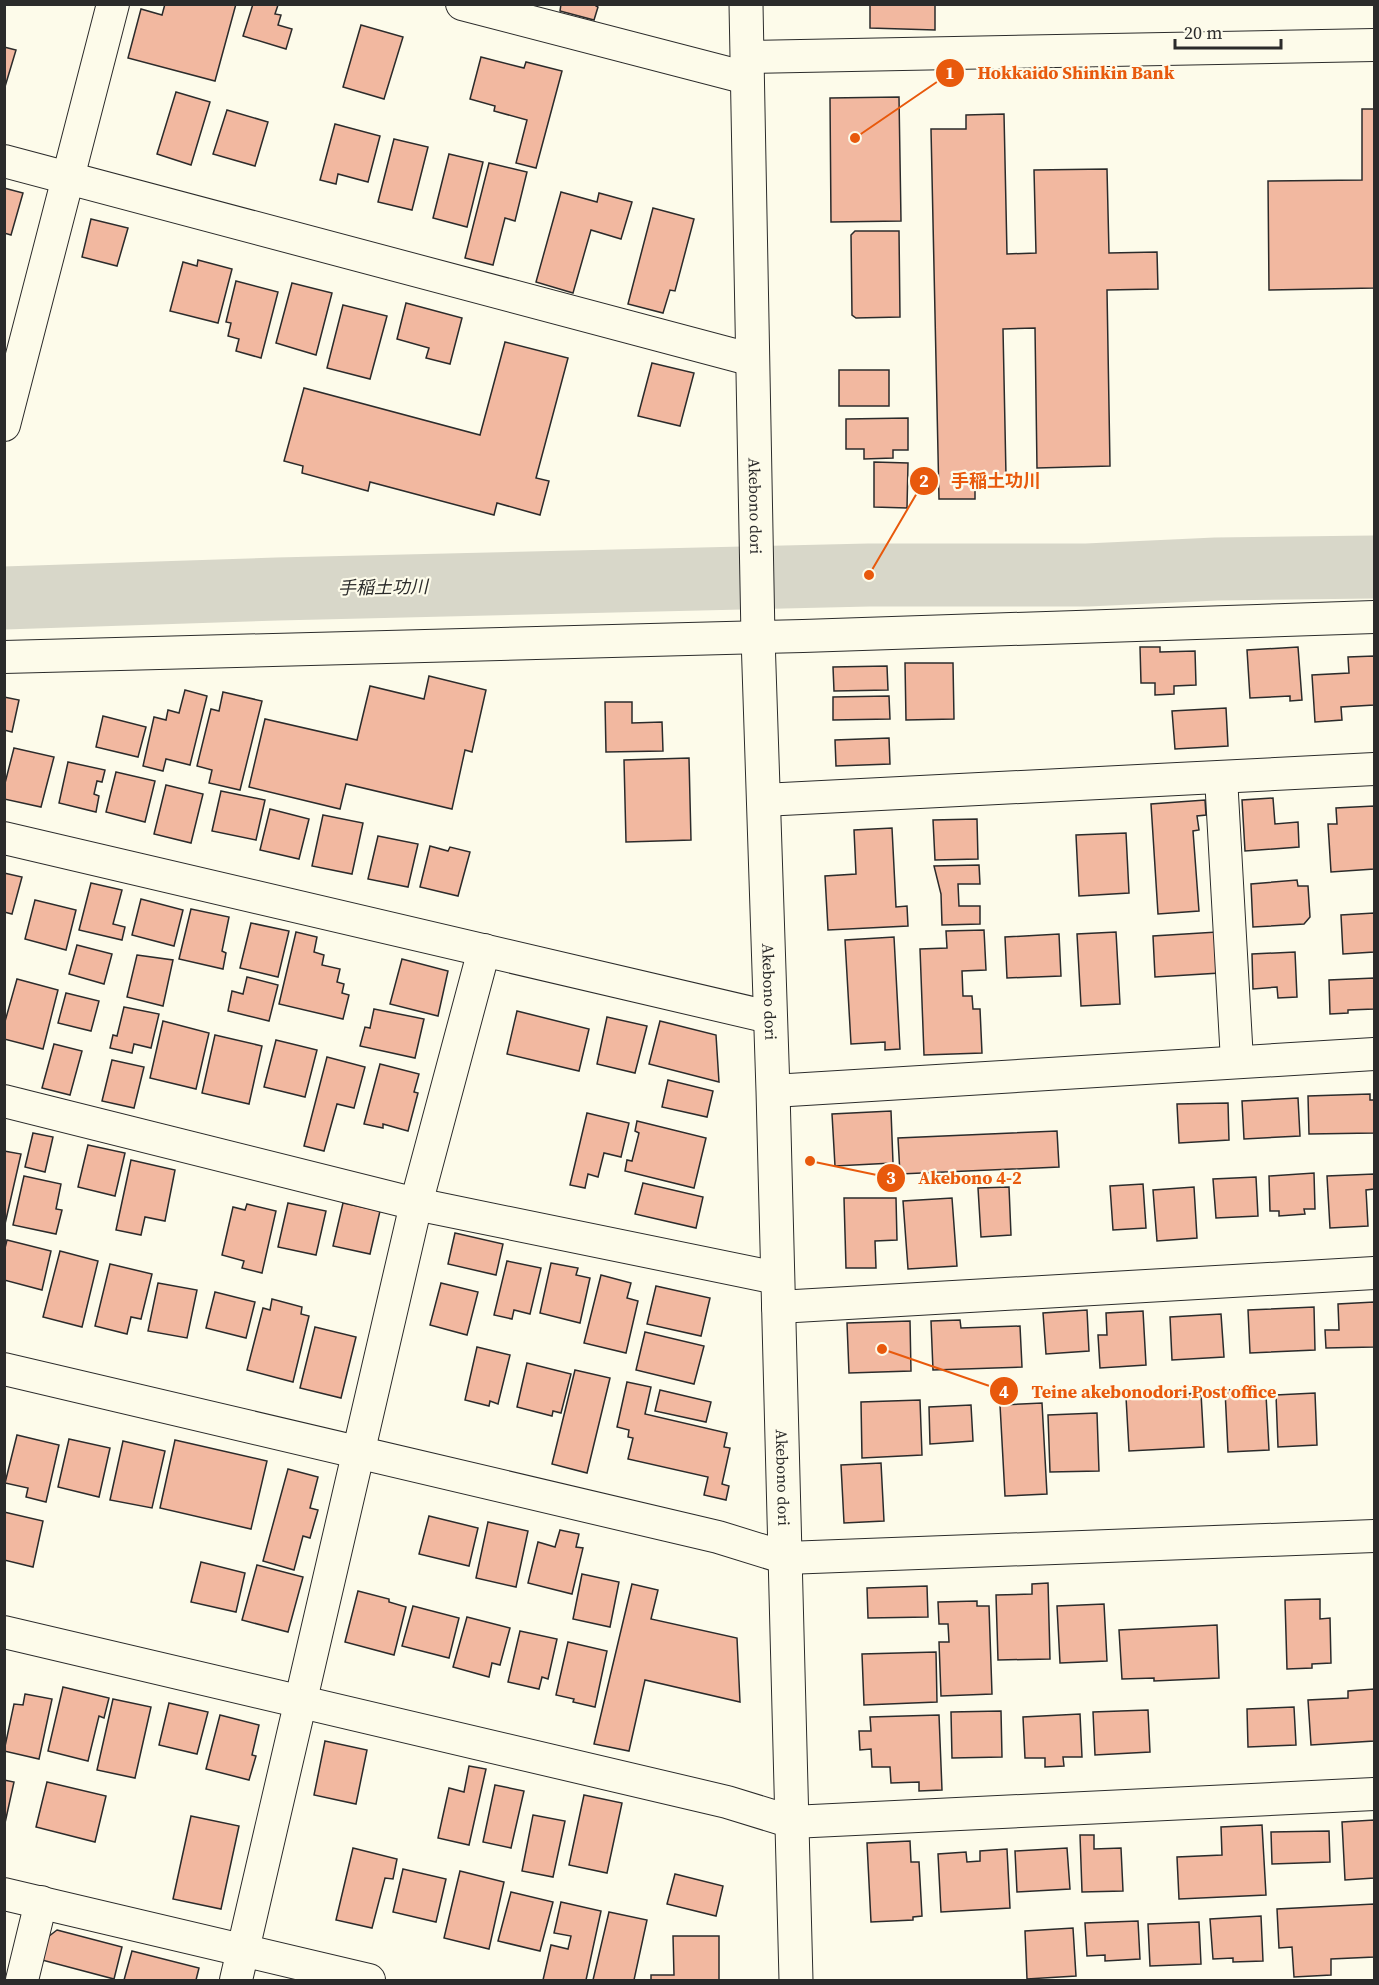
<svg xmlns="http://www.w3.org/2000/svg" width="1379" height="1985" viewBox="0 0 1379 1985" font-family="'Source Serif 4','Noto Sans JP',serif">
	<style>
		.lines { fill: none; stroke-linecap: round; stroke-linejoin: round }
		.river { stroke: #d8d7c9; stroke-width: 63 }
		.building { fill: #f2b8a0; stroke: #2b2b2b; stroke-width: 1.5 }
		.street-casing { stroke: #2b2b2b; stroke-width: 34 }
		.secondary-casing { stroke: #2b2b2b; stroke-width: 35 }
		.street { stroke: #fdfbea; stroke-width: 32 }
		.secondary { stroke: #fdfbea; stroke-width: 33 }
		.labels { text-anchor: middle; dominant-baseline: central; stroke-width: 4.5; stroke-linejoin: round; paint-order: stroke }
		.street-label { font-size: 16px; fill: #2b2b2b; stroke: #fdfbea }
		.water-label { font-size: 18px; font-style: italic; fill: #2b2b2b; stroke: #fdfbea }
		.leader { fill: none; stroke: #e8590c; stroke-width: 2 }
		.callout-dot { fill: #e8590c; stroke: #fdfbea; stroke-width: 2 }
		.mark-label { font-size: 18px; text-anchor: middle; font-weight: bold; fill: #fff }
		.callout-label { font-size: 18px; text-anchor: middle; font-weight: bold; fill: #e8590c; stroke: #fdfbea; stroke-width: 4.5; stroke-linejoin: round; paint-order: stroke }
	</style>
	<rect width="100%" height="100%" fill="#fdfbea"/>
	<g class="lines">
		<!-- river -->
		<polyline class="river" points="4,598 277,589 869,575 1087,575 1216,569 1374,567"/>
	</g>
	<!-- building -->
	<g class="building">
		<polygon points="165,4 236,4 215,81 128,58 141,9 162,15"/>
		<polygon points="253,4 278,5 275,14 281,15 278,25 292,29 286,49 243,36"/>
		<polygon points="561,4 593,4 598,7 594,20 560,11"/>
		<polygon points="870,4 935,4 935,30 870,28"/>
		<polygon points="361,25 403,37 384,99 343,87"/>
		<polygon points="4,47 16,50 4,90"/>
		<polygon points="481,57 524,68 526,62 562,71 536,168 516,163 527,120 494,111 495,106 470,99"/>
		<polygon points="176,92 210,102 191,165 157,154"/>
		<polygon points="899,97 901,221 831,222 830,98"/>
		<polygon points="1362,109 1374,109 1374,288 1269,290 1268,181 1362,180"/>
		<polygon points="227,110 268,122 255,166 213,154"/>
		<polygon points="1004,114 1007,254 1036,253 1034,170 1107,169 1109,253 1157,252 1158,289 1107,290 1110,466 1037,468 1035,328 1003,329 1006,476 975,476 975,499 939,499 931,129 966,129 966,115"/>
		<polygon points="335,124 380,136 368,182 338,174 336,184 320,180"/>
		<polygon points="394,139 428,147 412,210 378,202"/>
		<polygon points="449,154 483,162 467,227 433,218"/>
		<polygon points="489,163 527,172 515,221 505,218 493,265 465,258"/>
		<polygon points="4,188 23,193 11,235 4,233"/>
		<polygon points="561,192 597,202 599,193 632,202 621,239 591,230 573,293 536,282"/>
		<polygon points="653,208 694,219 675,291 670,290 663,313 628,304"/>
		<polygon points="91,219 128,228 117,266 82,257"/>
		<polygon points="855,231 899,231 900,317 856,318 852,315 851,235"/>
		<polygon points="198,260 232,269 218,323 170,311 183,262 197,266"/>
		<polygon points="236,281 278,292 261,358 236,351 239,339 228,336 231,323 226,322"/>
		<polygon points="292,283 332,293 316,355 276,343"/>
		<polygon points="406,303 462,318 450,364 426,358 429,348 397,339"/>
		<polygon points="343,305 387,316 370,379 327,368"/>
		<polygon points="505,342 568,358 536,478 549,481 540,515 497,503 494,515 370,482 368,491 302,473 303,466 284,461 304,388 480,435"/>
		<polygon points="652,363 694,373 680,426 638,416"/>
		<rect x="839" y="370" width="50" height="36"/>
		<polygon points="908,418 908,450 893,450 893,458 864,459 864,449 846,449 846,419"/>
		<polygon points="874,462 908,463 907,508 874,507"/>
		<polygon points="1140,647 1160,647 1160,652 1195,651 1196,685 1174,686 1174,694 1155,695 1155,683 1141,683"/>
		<polygon points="1298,647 1302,700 1290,701 1290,696 1250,698 1247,650"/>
		<polygon points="1374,656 1374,705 1341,707 1342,720 1315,722 1312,675 1349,673 1348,657"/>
		<polygon points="905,663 953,663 954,719 906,720"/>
		<polygon points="887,666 888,690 834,691 833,667"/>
		<polygon points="429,676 486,690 472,752 465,750 452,809 346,784 340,809 249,787 265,719 357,740 370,686 424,699"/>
		<polygon points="185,690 207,696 190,765 166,759 163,771 143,766 154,717 166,720 168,710 179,713"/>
		<polygon points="223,692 262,701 240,790 209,783 212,770 197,766 211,709 219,711"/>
		<polygon points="889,696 890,719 833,720 833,697"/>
		<polygon points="4,697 19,700 12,732 4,730"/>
		<polygon points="605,702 632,702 632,723 662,722 663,751 606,752"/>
		<polygon points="1226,708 1228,746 1175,749 1172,711"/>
		<polygon points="103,716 146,727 138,757 96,747"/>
		<polygon points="889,738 890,764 836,766 835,740"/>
		<polygon points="14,748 54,757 41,807 4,799 4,787"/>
		<polygon points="689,758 691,840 626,842 624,760"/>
		<polygon points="68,762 105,770 102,782 97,781 94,794 99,796 96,812 59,803"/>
		<polygon points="116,772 155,781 145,822 106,812"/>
		<polygon points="166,785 203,794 191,843 154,834"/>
		<polygon points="221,791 265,800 256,840 212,831"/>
		<polygon points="1273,798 1275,824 1298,822 1299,847 1245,851 1242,800"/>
		<polygon points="1205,800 1206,815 1197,816 1199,830 1193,831 1199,911 1158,914 1151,804"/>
		<polygon points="1374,806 1374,869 1331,872 1328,824 1337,824 1336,808"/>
		<polygon points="270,809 309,819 299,859 260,850"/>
		<polygon points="323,815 363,823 352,874 312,866"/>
		<polygon points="977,819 978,859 935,860 933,820"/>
		<polygon points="892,828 896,907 907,906 908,926 828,930 825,876 856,874 854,830"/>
		<polygon points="1126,833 1129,893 1079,896 1076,835"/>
		<polygon points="378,836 418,844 408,887 368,879"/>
		<polygon points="430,846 448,851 450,847 470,852 458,896 420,887"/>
		<polygon points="979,865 980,884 958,884 959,906 980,906 980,924 942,925 941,894 934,866"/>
		<polygon points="4,873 22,877 12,914 4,912"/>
		<polygon points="1297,880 1298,886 1308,886 1310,917 1304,924 1253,927 1251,884"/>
		<polygon points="91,883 122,890 113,924 125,927 122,940 79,930"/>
		<polygon points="141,899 183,910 174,946 132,935"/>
		<polygon points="35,900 76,910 66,950 25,939"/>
		<polygon points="191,909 229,917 222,951 226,953 223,969 179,959"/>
		<polygon points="1374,913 1374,952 1343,954 1341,915"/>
		<polygon points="251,923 289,931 278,977 240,968"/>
		<polygon points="984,930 986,970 962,971 963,996 972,996 973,1009 980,1009 982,1053 924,1055 920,949 947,948 946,931"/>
		<polygon points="296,932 317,937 314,952 324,955 322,965 340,969 337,982 344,984 342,993 349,995 343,1019 279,1004"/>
		<polygon points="1116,932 1120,1004 1081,1006 1077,934"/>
		<polygon points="1217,932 1220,973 1155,977 1153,936"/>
		<polygon points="1059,934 1061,976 1007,978 1005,937"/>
		<polygon points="894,937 900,1049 885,1050 885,1042 851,1044 845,940"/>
		<polygon points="77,945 112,954 104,984 69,974"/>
		<polygon points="1295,952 1297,997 1278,998 1277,987 1253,989 1252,954"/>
		<polygon points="137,955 173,960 163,1006 127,997"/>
		<polygon points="402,959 448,971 438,1016 390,1004"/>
		<polygon points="247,977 278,985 269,1021 228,1011 232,991 243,994"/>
		<polygon points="1374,978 1374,1009 1348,1010 1348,1013 1330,1014 1329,980"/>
		<polygon points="17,979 58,990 43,1049 4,1039 4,1025"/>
		<polygon points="66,993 99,1001 91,1031 58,1023"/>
		<polygon points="124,1007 159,1014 151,1048 134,1044 132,1053 110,1048 113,1035 117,1036"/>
		<polygon points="374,1009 424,1019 415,1058 360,1046 365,1027 370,1028"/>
		<polygon points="517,1011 589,1029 579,1071 507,1054"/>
		<polygon points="607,1017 647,1026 635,1073 597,1064"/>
		<polygon points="163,1021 209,1033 196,1089 150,1078"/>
		<polygon points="660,1021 716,1035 719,1082 649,1064"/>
		<polygon points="215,1035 262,1046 249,1104 202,1093"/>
		<polygon points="276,1040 317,1050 305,1097 264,1087"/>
		<polygon points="54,1044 82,1051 70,1095 42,1088"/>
		<polygon points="327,1057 365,1067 354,1108 337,1104 324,1151 304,1146"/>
		<polygon points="112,1060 144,1067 134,1108 102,1101"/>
		<polygon points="380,1064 419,1074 414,1092 418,1093 408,1131 383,1124 383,1128 364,1124"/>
		<polygon points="668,1080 713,1091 707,1117 662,1107"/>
		<polygon points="1370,1094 1370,1100 1374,1100 1374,1133 1309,1134 1308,1096"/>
		<polygon points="1298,1098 1300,1136 1244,1139 1242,1101"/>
		<polygon points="1228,1103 1229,1140 1179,1143 1177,1104"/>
		<polygon points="891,1111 893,1163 835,1166 832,1114"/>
		<polygon points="587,1113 629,1123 621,1157 604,1153 598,1177 588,1174 585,1188 570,1185"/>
		<polygon points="637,1121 706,1138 694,1188 625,1171 627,1160 632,1161 639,1133 635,1131"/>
		<polygon points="1057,1131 1059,1167 900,1174 898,1138"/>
		<polygon points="33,1133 53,1137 45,1172 25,1167"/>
		<polygon points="88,1145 125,1153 115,1196 78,1187"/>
		<polygon points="4,1151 21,1154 5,1224 4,1224"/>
		<polygon points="131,1160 175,1170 165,1221 145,1217 141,1235 116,1230"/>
		<polygon points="1314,1173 1315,1209 1304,1209 1305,1214 1279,1216 1279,1211 1270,1211 1269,1176"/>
		<polygon points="1374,1174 1374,1189 1366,1190 1368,1226 1330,1228 1327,1176"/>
		<polygon points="24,1176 61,1184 56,1209 62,1210 56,1234 13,1225"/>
		<polygon points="1256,1177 1258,1216 1216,1218 1213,1179"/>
		<polygon points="643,1183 703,1197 696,1228 635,1214"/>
		<polygon points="1143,1184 1146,1228 1113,1230 1110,1186"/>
		<polygon points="1009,1187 1011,1235 981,1237 978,1188"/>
		<polygon points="1194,1187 1197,1238 1157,1241 1153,1190"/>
		<polygon points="844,1198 896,1198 897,1240 875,1241 876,1268 846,1268"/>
		<polygon points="952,1198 957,1266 908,1269 903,1201"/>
		<polygon points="288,1203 326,1211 316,1255 278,1247"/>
		<polygon points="343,1203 380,1211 370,1254 333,1246"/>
		<polygon points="247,1204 276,1211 262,1273 242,1268 244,1261 222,1255 233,1207 245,1210"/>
		<polygon points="455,1233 503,1244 496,1275 448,1264"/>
		<polygon points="7,1240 51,1251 42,1290 4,1280 4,1252"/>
		<polygon points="60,1251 98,1261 82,1327 43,1317"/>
		<polygon points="507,1261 541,1268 530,1314 514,1310 512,1319 494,1315"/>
		<polygon points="551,1263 578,1268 576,1275 590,1278 580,1323 540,1313"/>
		<polygon points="110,1264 152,1274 141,1319 131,1317 127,1334 95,1326"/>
		<polygon points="601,1275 631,1283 627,1298 638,1301 626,1353 584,1343"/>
		<polygon points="158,1283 197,1290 187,1338 148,1331"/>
		<polygon points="441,1283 478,1292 467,1335 430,1325"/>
		<polygon points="656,1286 710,1298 701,1336 647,1324"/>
		<polygon points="215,1292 255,1302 246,1338 206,1328"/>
		<polygon points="272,1299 302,1307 301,1314 309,1316 293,1382 247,1370 263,1308 270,1310"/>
		<polygon points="1374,1302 1374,1347 1326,1348 1325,1330 1339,1330 1338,1304"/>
		<polygon points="1314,1307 1315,1350 1250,1353 1248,1310"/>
		<polygon points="1087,1310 1089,1351 1046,1354 1043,1313"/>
		<polygon points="1143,1311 1146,1365 1100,1368 1098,1335 1107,1335 1106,1313"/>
		<polygon points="1221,1314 1224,1357 1172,1360 1170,1317"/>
		<polygon points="960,1320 961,1328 1020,1326 1022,1367 933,1370 931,1321"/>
		<polygon points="910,1321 911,1371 849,1373 847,1323"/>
		<polygon points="315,1327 356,1337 341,1398 300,1388"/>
		<polygon points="645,1332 704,1346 694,1384 636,1370"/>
		<polygon points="477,1347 510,1355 498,1404 490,1401 489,1406 465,1400"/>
		<polygon points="527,1363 571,1374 561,1413 553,1411 552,1416 517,1407"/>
		<polygon points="575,1370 610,1378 587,1473 552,1464"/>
		<polygon points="627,1382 651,1387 645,1414 727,1433 724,1447 730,1448 722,1484 729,1486 726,1500 704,1495 708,1477 628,1459 633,1438 628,1437 629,1430 617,1427"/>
		<polygon points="1247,1389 1248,1397 1266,1395 1269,1450 1228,1452 1225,1390"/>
		<polygon points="660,1390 711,1402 706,1422 655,1411"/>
		<polygon points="1201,1393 1204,1447 1129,1451 1126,1397"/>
		<polygon points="1315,1393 1317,1445 1278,1447 1276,1395"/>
		<polygon points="920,1400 922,1455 862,1458 861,1402"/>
		<polygon points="1042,1403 1047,1494 1005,1496 1000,1405"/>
		<polygon points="971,1405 973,1441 930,1444 929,1407"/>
		<polygon points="1097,1413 1099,1471 1050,1472 1048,1415"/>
		<polygon points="17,1435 59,1445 46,1502 26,1497 28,1488 5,1483"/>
		<polygon points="69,1439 110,1448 99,1497 58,1487"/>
		<polygon points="175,1440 267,1461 251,1529 160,1508"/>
		<polygon points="123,1441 165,1451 152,1508 110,1500"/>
		<polygon points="881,1463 884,1521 844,1523 841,1465"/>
		<polygon points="288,1469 318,1477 310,1508 318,1510 310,1538 303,1536 294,1570 263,1561"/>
		<polygon points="4,1512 43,1521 33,1567 4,1560"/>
		<polygon points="429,1516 478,1528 469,1566 419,1554"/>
		<polygon points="488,1522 528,1531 516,1587 476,1578"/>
		<polygon points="560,1530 579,1534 576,1547 583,1548 572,1594 528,1583 538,1542 555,1547"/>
		<polygon points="201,1562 245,1573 236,1612 191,1602"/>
		<polygon points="257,1565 303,1577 288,1632 242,1620"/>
		<polygon points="582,1574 619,1582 610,1627 573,1619"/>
		<polygon points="1048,1583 1050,1659 998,1660 996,1595 1032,1594 1032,1584"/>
		<polygon points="632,1584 658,1590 651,1619 737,1638 740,1702 645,1680 629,1751 594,1744"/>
		<polygon points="927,1586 928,1617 868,1618 867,1588"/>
		<polygon points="358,1591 389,1599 389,1602 406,1607 394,1655 345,1642"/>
		<polygon points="1320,1599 1320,1619 1330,1618 1331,1663 1312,1664 1312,1668 1287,1669 1285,1600"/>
		<polygon points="977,1601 977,1606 989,1606 992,1694 941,1696 939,1642 949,1642 948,1624 939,1624 938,1602"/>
		<polygon points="1104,1604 1107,1661 1060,1663 1057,1606"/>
		<polygon points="413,1606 459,1618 449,1658 402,1646"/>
		<polygon points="467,1617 510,1628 500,1665 492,1663 489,1677 453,1667"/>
		<polygon points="1217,1625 1219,1678 1154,1681 1154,1678 1122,1679 1119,1630"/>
		<polygon points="520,1631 557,1639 548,1679 542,1677 539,1689 508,1682"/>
		<polygon points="568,1642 607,1651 595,1707 573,1702 574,1699 556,1695"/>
		<polygon points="936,1652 937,1702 864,1705 862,1654"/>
		<polygon points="63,1687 109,1698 104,1718 99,1716 88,1761 48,1751"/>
		<polygon points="1374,1689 1374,1741 1311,1745 1308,1700 1348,1698 1348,1691"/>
		<polygon points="25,1694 52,1699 39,1759 4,1751 14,1704 23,1705"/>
		<polygon points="113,1699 151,1707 135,1778 97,1770"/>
		<polygon points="169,1703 208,1712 197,1754 159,1745"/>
		<polygon points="1294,1707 1296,1745 1248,1747 1247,1709"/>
		<polygon points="1148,1710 1150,1752 1095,1755 1093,1712"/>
		<polygon points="1001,1711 1002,1757 952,1758 951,1712"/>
		<polygon points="1080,1714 1082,1757 1063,1757 1064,1766 1045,1767 1045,1758 1025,1758 1023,1717"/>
		<polygon points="220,1715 259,1725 252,1755 256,1756 249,1780 206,1769"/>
		<polygon points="939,1715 942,1790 919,1791 919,1782 891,1783 890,1767 872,1767 871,1749 860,1750 859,1731 871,1731 870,1717"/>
		<polygon points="325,1741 367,1750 356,1804 314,1795"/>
		<polygon points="469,1766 486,1769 469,1845 438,1838 449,1788 464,1792"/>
		<polygon points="4,1780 14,1782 5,1823 4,1823"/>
		<polygon points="47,1782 106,1796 95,1842 36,1827"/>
		<polygon points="495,1785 524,1791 511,1848 483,1842"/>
		<polygon points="584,1795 622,1803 607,1873 569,1865"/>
		<polygon points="533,1815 565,1821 553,1877 522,1871"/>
		<polygon points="191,1816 239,1826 221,1909 173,1899"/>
		<polygon points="1374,1820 1374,1878 1345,1880 1342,1822"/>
		<polygon points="1262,1825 1266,1895 1179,1899 1177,1857 1222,1855 1221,1827"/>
		<polygon points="1329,1831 1330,1862 1272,1864 1271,1832"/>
		<polygon points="1080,1835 1094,1835 1094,1849 1121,1848 1123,1891 1082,1892"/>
		<polygon points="910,1841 911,1862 919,1862 922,1916 913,1917 913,1920 871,1922 867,1843"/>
		<polygon points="353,1848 397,1859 393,1879 385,1878 372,1928 336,1920"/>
		<polygon points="1067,1848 1070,1889 1017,1892 1015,1851"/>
		<polygon points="1007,1849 1010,1908 941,1912 938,1854 966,1852 967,1862 980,1861 980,1851"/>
		<polygon points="403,1869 446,1879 436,1922 393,1912"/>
		<polygon points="460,1871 504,1882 489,1949 444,1938"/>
		<polygon points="675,1874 723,1886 716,1916 667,1904"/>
		<polygon points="511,1892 553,1902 540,1951 498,1941"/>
		<polygon points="561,1902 601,1911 586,1980 543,1980 551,1945 568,1949 571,1936 554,1933"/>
		<polygon points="1374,1904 1374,1957 1331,1959 1331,1975 1294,1977 1292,1947 1279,1948 1277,1909"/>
		<polygon points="609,1912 647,1920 634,1980 593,1980"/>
		<polygon points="1261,1916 1263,1961 1233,1962 1233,1958 1213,1959 1210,1919"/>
		<polygon points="1138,1921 1140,1959 1105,1961 1105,1955 1087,1956 1085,1923"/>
		<polygon points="1199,1922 1201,1964 1150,1966 1148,1924"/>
		<polygon points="1073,1928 1076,1976 1027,1979 1025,1931"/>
		<polygon points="57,1930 122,1947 114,1979 42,1960 48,1937"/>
		<polygon points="673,1936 719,1936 719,1980 651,1980 651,1975 674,1975"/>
		<polygon points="132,1951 199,1968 196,1980 124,1980"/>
	</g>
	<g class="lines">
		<!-- street casing -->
		<g class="street-casing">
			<g id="street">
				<polyline points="462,4 747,78"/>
				<polyline points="747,57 1374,45"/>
				<polyline points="4,161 753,360"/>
				<polyline points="4,425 113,4"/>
				<polyline points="4,657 803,636 1374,617"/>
				<polyline points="1221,777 1237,1061"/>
				<polyline points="763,800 1374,769"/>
				<polyline points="4,838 769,1017"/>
				<polyline points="773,1091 1374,1054"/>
				<polyline points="4,1101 416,1204 777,1278"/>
				<polyline points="778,1307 1374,1273"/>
				<polyline points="4,1369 718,1537 786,1558 1374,1536"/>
				<polyline points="4,1632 727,1802 792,1822 1374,1794"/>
				<polyline points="4,1894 369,1980"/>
				<polyline points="22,1980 41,1902"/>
				<polyline points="236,1980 416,1204 484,950"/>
			</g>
		</g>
		<!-- secondary casing -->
		<g class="secondary-casing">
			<g id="secondary">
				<path id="s1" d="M746,4L758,637L773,1091L796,1980"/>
			</g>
		</g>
		<!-- street -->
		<use href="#street" class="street"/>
		<!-- secondary -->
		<use href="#secondary" class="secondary"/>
	</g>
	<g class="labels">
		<!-- street labels -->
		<g class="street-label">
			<text stroke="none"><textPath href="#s1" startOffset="502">Akebono dori</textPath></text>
			<text stroke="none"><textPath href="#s1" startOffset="988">Akebono dori</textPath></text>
			<text stroke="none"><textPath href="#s1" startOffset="1474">Akebono dori</textPath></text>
		</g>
		<!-- water labels -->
		<g class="water-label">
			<text transform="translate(383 587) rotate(-1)">手稲土功川</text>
		</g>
	</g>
	<!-- callouts -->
	<path class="leader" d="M855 138L950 73M869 575L924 481M810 1161L891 1178M882 1349L1004 1391"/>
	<g class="callout-dot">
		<circle cx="855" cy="138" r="6"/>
		<circle cx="869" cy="575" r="6"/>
		<circle cx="810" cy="1161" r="6"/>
		<circle cx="882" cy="1349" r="6"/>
		<circle cx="950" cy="73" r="15"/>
		<circle cx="924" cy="481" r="15"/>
		<circle cx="891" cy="1178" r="15"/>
		<circle cx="1004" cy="1391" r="15"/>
	</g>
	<g class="mark-label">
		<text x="950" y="79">1</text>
		<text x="924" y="487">2</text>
		<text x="891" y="1184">3</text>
		<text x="1004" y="1398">4</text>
	</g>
	<g class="callout-label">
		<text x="1076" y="79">Hokkaido Shinkin Bank</text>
		<text x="996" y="487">手稲土功川</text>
		<text x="970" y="1184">Akebono 4-2</text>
		<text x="1154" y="1398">Teine akebonodori Post office</text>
	</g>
	<!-- border -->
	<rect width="1379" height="1985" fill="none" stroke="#2b2b2b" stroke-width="12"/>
	<!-- scale -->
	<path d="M1175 39v9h106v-9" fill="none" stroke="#2b2b2b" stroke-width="3"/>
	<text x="1184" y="39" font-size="18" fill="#2b2b2b" stroke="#fdfbea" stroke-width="4.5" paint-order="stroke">20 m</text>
</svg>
